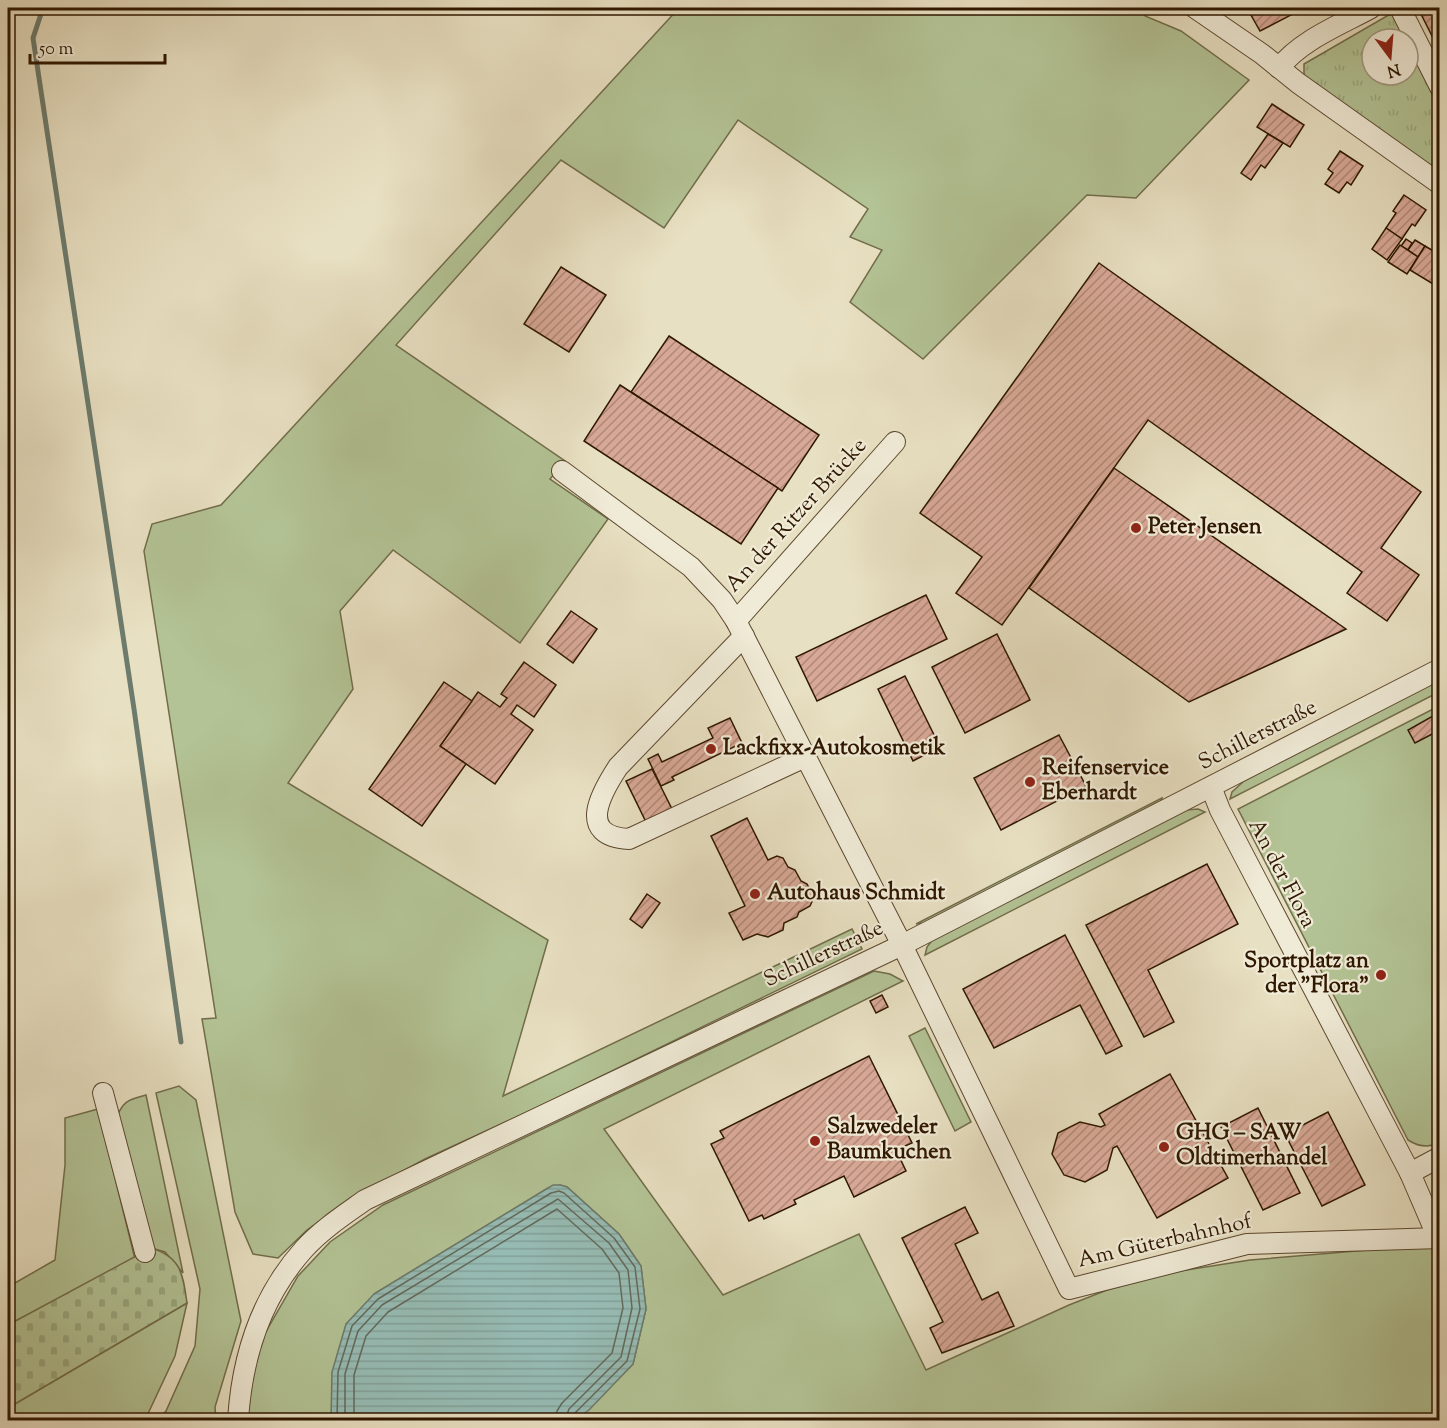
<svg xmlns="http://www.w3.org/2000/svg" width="1447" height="1428" viewBox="0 0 1447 1428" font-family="'Sorts Mill Goudy',serif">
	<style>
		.grass { fill: #b3c395; stroke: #716d4a; stroke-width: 1.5 }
		.cemetery { fill: url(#cemetery-stones); stroke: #716d4a; stroke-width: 1.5 }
		.park { fill: url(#park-tufts); stroke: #716d4a; stroke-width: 1.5 }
		.water { fill: url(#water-rules); stroke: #6d7b6d; stroke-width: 1.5 }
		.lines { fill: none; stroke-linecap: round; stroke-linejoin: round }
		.shore { stroke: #636a5b; stroke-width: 1.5 }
		.stream { stroke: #6d7b6d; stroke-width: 5 }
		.building { fill: url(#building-hatch); stroke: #2f1700; stroke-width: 1.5 }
		.minor-casing { stroke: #5d4930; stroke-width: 22 }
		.minor { stroke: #f0ebd7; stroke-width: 20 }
		.poi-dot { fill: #8f2418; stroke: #f0ebd7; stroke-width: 2 }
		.labels { text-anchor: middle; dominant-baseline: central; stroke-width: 4.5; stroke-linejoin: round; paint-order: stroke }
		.street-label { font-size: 22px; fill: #2f1700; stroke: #f0ebd7 }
		.poi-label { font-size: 22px; font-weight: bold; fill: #2f1700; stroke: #f0ebd7; text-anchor: start }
	</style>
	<defs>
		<pattern id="cemetery-stones" width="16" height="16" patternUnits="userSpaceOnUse" patternTransform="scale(1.5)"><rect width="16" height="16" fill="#b3c395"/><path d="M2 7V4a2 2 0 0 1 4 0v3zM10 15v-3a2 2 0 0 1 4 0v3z" fill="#9aa77f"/></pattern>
		<pattern id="park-tufts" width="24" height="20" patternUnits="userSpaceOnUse" patternTransform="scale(1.5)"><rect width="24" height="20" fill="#b3c395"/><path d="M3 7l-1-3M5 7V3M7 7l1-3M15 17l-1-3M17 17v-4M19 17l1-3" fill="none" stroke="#9aa77f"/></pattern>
		<pattern id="water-rules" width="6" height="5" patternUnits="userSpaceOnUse" patternTransform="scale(1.5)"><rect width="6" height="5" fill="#97bdb6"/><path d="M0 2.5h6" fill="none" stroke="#82a29b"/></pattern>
		<pattern id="building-hatch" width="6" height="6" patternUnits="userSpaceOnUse" patternTransform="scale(1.5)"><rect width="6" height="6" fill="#d8a896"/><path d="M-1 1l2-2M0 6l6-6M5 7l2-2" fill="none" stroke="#b08878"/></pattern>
	</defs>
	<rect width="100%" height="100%" fill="#e8e0c2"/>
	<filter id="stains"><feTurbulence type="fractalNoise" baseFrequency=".00333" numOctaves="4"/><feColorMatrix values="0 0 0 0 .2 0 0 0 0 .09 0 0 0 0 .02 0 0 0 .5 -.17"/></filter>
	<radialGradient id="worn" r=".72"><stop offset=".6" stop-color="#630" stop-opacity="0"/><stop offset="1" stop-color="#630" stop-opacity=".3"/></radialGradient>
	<!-- grass -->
	<g class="grass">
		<polygon points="679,8 1140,8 1145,16 1181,31 1249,80 1136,198 1087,195 923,359 850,302 882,250 850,237 868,209 738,120 664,228 561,160 396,345 565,461 550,479 608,519 520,643 393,550 340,611 353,689 288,783 548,940 503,1096 852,929 862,949 536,1108 425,1159 349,1200 307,1230 278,1258 253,1254 235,1212 202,1019 216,1018 144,551 152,524 221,505"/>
		<polygon points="1439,679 1439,692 1230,799 1232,792 1244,781"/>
		<path d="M1439,706V1143C1429,1148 1419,1147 1408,1140L1238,809Z"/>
		<polygon points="1162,798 1161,802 925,923 916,924"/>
		<polygon points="1198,809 1205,812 925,955 927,947 933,939 1186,810"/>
		<polygon points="874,971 890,974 903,981 604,1129 723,1295 859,1234 926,1370 1069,1305 1107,1290 1167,1273 1250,1260 1439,1244 1439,1420 575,1420 589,1409 633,1364 646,1309 641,1266 619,1234 567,1187 560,1185 548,1188 374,1294 332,1406 331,1420 248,1420 247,1393 264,1335 298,1276 330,1242 383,1205"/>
		<polygon points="925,1028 971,1122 955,1131 909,1036"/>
		<polygon points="179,1086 196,1100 241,1321 215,1407 216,1420 158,1420 166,1411 195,1346 200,1289 156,1093"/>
		<path d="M146,1095L183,1273L165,1252L151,1248L115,1120C123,1102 126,1100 146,1095Z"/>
		<polygon points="98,1109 135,1259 8,1325 8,1287 55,1260 65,1165 65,1118"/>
		<polygon points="187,1303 175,1356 145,1420 8,1420 8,1408"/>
	</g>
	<!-- cemetery -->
	<path class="cemetery" d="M151,1248C182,1257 183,1276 187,1303L8,1408V1325Z"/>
	<!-- park -->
	<polygon class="park" points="1392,13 1406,39 1372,39 1372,75 1408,75 1408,44 1439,108 1439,157 1430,167 1304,78 1304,64"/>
	<!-- water -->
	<polygon class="water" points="553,1185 560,1185 567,1187 619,1234 641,1266 646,1309 633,1364 589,1410 575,1420 331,1420 332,1372 346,1324 374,1294"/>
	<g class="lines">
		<!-- shore -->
		<g class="shore">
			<polyline points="337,1420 338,1372 352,1326 378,1299 551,1193 559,1191 564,1193 614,1238 635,1267 640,1309 627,1361 574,1414 572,1420"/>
			<polyline points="345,1420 345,1374 358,1331 382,1305 558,1199 609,1243 628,1270 632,1308 621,1357 569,1409 565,1420"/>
			<polyline points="354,1420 354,1375 366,1336 388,1312 557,1209 602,1249 619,1273 623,1308 612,1353 562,1403 557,1411 556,1420"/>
		</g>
		<!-- stream -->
		<polyline class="stream" points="43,8 33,38 134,709 181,1042"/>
	</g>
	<!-- building -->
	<g class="building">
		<polygon points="1247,8 1294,8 1289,10 1291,15 1260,31"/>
		<polygon points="1423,8 1440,8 1440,52 1419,10"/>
		<polygon points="1272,104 1304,125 1290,147 1257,127"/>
		<polygon points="1268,134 1283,143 1265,168 1261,165 1251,180 1241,173"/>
		<polygon points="1340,151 1363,166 1351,185 1347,182 1339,193 1325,184 1333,173 1328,169"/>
		<polygon points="1404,195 1426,210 1415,226 1412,224 1402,239 1386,228 1396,213 1393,211"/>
		<polygon points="1386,228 1402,239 1387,260 1372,249"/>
		<polygon points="1406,239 1412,243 1408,250 1401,246"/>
		<polygon points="1415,240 1425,246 1418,257 1408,250"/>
		<polygon points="1400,245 1418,257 1407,274 1388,262"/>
		<polygon points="1425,246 1440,255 1440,284 1438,287 1410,270"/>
		<polygon points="1099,263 1421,492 1381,548 1419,575 1387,621 1347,593 1362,572 1148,420 1002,625 956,593 982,557 920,513"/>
		<polygon points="561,267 606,295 569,352 524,324"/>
		<polygon points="669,336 819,435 782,491 631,392"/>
		<polygon points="620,385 778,488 741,544 584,441"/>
		<polygon points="1114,468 1346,629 1189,702 1029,588"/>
		<polygon points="926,595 947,639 817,701 796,657"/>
		<polygon points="571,611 597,629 573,663 547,644"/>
		<polygon points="997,634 1030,700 965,733 932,667"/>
		<polygon points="524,662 556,685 534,717 517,705 511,714 533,730 495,784 440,746 478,692 500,707 507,698 501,694"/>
		<polygon points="905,676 940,747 913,761 878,689"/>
		<polygon points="444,682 472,701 440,746 466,764 422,826 369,789"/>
		<polygon points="1440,712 1440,730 1415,743 1408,730"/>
		<polygon points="730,718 742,743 672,777 674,780 661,786 648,759 658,754 662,762 713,738 708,728"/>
		<polygon points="1059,735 1086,786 1001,830 974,778"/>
		<polygon points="652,769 672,809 646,822 626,781"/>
		<polygon points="747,818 768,860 777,856 783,858 788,867 795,870 801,881 807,884 814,897 810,906 799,912 797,917 784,923 783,930 768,937 757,934 743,940 729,913 745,906 711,836"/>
		<polygon points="1207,864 1238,924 1148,970 1174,1022 1144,1037 1086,925"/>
		<polygon points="647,894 660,903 642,928 630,919"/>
		<polygon points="1065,935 1122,1046 1106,1054 1080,1005 994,1048 963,989"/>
		<polygon points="882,995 888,1007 876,1013 870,1001"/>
		<polygon points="869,1056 912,1143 896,1150 906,1171 854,1197 844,1176 794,1200 796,1204 764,1219 762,1215 749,1221 711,1144 724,1138 720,1131"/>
		<polygon points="1170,1074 1228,1178 1157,1218 1117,1146 1113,1148 1107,1170 1085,1182 1064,1175 1052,1154 1058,1133 1080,1122 1101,1127 1105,1125 1099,1114"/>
		<polygon points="1258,1108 1300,1193 1263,1210 1221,1127"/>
		<polygon points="1328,1112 1365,1185 1322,1206 1285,1134"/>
		<polygon points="965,1207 978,1233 955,1244 982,1300 998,1292 1014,1326 942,1353 930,1328 943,1322 902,1238"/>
	</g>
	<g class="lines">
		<!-- minor casing -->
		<g class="minor-casing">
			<g id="minor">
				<polyline points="1195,8 1262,54 1298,83 1440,184"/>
				<polyline points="1400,8 1440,87"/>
				<path d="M1279,68C1301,40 1340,25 1371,8"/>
				<polyline points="562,471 691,567 722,600 736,621 902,945 1069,1289 1247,1244 1440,1238"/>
				<polyline points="736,621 895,442"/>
				<path d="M744,636L618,767C601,793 576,836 629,839L805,757"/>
				<polyline points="1211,787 1220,810 1410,1173 1438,1238"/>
				<polyline points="103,1093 145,1252"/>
				<polyline points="1410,1173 1440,1157"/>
				<path d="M238,1420C242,1357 261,1297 304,1249C321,1230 344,1215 365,1200L902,945L1440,669"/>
			</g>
		</g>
		<!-- minor -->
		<use href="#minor" class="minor"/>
	</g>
	<!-- markers -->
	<g class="poi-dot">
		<circle cx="1136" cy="528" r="6"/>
		<circle cx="711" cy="749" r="6"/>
		<circle cx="1030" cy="782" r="6"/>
		<circle cx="755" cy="894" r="6"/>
		<circle cx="1381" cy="975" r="6"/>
		<circle cx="815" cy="1141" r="6"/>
		<circle cx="1164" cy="1147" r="6"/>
	</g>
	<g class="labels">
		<!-- street labels -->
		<g class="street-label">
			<text transform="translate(797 516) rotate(-48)">An der Ritzer Brücke</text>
			<text transform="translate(1258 736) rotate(-27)">Schillerstraße</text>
			<text transform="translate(1281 874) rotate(62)">An der Flora</text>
			<text transform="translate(824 955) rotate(-25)">Schillerstraße</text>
			<text transform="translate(1165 1242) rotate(-13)">Am Güterbahnhof</text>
		</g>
		<!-- poi labels -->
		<g class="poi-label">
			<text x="1148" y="528">Peter Jensen</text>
			<text x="723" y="749">Lackfixx-Autokosmetik</text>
			<text x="1042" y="769">Reifenservice<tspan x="1042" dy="25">Eberhardt</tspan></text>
			<text x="767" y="894">Autohaus Schmidt</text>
			<text x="1369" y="962" text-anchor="end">Sportplatz an<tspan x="1369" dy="25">der "Flora"</tspan></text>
			<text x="827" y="1128">Salzwedeler<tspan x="827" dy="25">Baumkuchen</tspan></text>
			<text x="1176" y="1134">GHG – SAW<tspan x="1176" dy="25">Oldtimerhandel</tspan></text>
		</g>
	</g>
	<!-- margin -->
	<rect width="1447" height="1428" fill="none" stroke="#e8e0c2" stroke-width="30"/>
	<rect x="9" y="9" width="1429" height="1410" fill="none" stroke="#2f1700" stroke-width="3"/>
	<rect x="15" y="15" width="1417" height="1398" fill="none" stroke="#2f1700" stroke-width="1.5"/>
	<!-- north arrow -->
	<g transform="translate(1390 57) rotate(164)"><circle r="28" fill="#f0ebd7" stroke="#a39681" stroke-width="1.5"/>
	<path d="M0-4.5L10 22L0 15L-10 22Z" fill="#8f2418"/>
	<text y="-9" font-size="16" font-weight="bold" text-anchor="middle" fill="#2f1700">N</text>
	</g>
	<!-- scale -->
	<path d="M30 54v9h135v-9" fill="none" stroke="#2f1700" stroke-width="3"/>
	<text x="39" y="54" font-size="18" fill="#2f1700" stroke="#f0ebd7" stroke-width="4.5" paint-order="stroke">50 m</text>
	<rect width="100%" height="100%" filter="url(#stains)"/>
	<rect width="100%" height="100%" fill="url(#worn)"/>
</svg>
